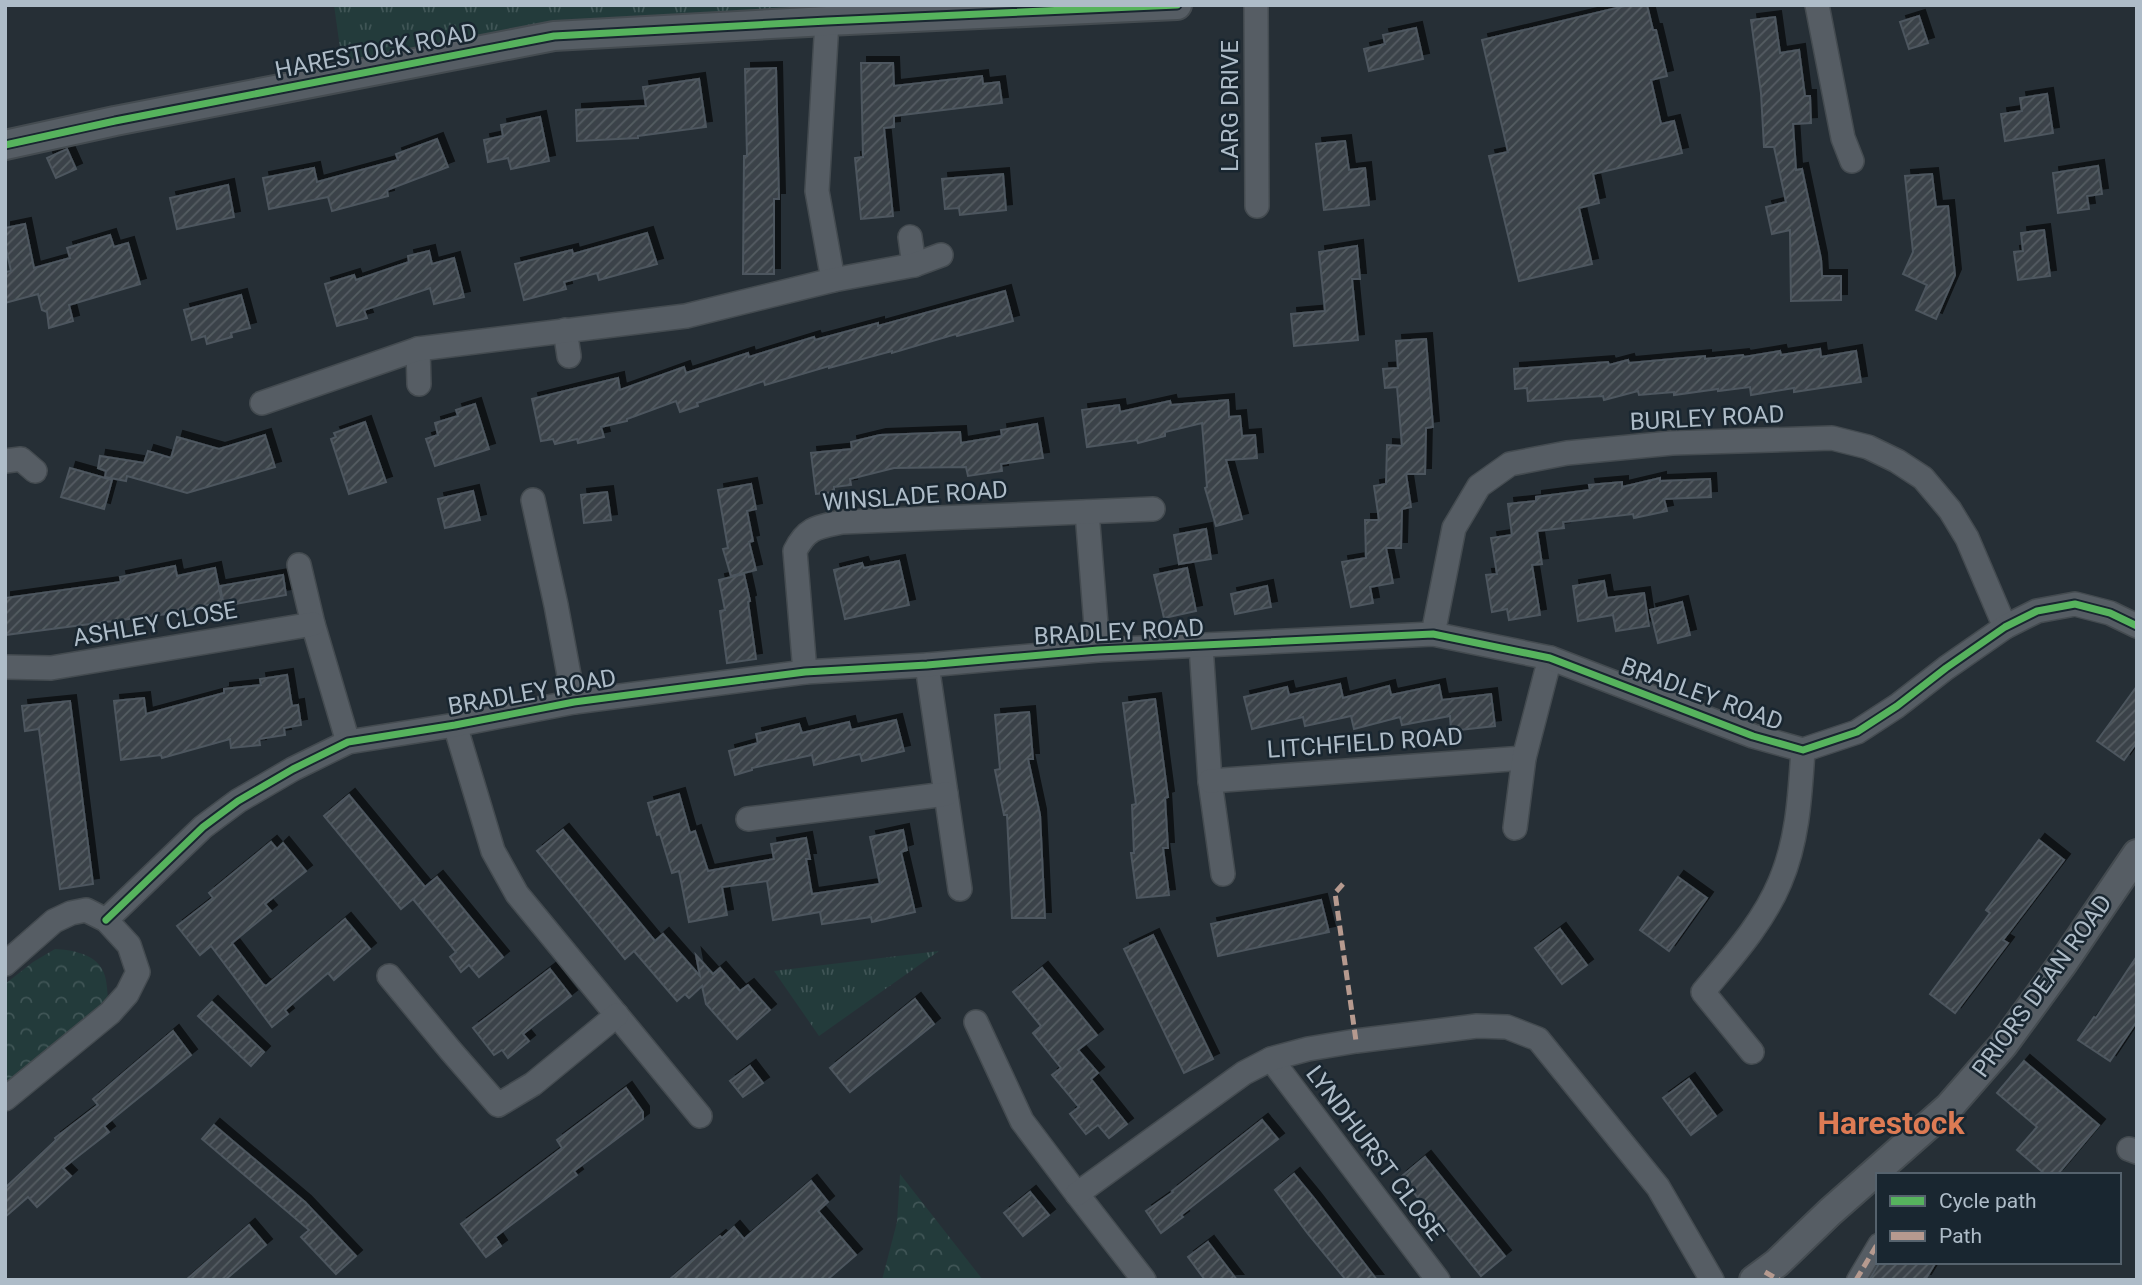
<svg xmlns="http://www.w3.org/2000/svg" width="2142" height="1285" viewBox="0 0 2142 1285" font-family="Roboto,sans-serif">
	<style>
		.grass { fill: url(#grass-tufts) }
		.forest { fill: url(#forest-crowns) }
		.building { fill: url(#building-hatch); stroke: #4d565e; stroke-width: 2; filter: url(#shadow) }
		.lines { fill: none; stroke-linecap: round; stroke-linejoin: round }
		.pedestrian-casing { stroke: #444b50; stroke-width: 21 }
		.minor-casing { stroke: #444b50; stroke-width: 26 }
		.tertiary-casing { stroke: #444b50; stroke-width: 32 }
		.pedestrian { stroke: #565d64; stroke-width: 18 }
		.minor { stroke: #565d64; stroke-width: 23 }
		.tertiary { stroke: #565d64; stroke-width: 28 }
		.quiet { stroke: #b69a8f; stroke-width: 5; stroke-dasharray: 10 5; stroke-linecap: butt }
		.cycleway-casing { stroke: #192630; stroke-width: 11 }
		.cycleway { stroke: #56b35d; stroke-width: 7 }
		.labels { text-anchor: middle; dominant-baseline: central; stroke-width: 5; stroke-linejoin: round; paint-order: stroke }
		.street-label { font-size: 24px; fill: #aebcc8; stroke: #192630 }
		.district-label { font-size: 32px; font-weight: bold; fill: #dd7b54; stroke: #192630 }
	</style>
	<defs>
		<pattern id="grass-tufts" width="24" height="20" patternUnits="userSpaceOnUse" patternTransform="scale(1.75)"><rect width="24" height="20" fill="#233b3b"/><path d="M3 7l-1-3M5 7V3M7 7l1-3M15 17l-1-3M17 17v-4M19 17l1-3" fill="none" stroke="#405556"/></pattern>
		<pattern id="forest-crowns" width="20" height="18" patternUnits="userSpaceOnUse" patternTransform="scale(1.75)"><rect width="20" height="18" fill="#233b3b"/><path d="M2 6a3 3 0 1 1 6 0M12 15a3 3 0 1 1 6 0" fill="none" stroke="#405556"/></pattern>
		<pattern id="building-hatch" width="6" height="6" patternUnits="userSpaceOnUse" patternTransform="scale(1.75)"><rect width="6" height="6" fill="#3b4349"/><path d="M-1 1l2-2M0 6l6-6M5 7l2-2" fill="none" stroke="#555c62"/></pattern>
		<filter id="shadow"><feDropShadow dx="6" dy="-6" stdDeviation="0" flood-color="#0009"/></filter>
	</defs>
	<rect width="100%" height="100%" fill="#262f36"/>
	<!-- grass -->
	<g class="grass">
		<polygon points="334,5 983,5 554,36 344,77"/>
		<polygon points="939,951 819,1036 774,971"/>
	</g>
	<!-- forest -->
	<g class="forest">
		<path d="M55,949C71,950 93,953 102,969C107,977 107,989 108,998L100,1008L5,1084V984L33,962Z"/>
		<polygon points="900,1174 983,1280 882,1280 897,1222"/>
	</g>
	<!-- building -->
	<g class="building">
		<polygon points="1629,5 1647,5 1653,30 1656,30 1667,76 1651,80 1661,124 1674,121 1682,153 1593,174 1599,203 1579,208 1592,264 1519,281 1489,156 1508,152 1482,40"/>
		<polygon points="1919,16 1928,43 1909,49 1900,22"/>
		<polygon points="1775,17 1780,53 1799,50 1805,96 1810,96 1811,123 1793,124 1796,170 1802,169 1821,259 1822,276 1841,276 1841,300 1791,301 1790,230 1772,234 1766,207 1786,202 1774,147 1764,147 1761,93 1751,20"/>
		<polygon points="1416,28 1423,59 1369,71 1364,49 1385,44 1383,35"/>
		<polygon points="861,63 893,63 894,86 982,76 983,84 999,82 1002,103 894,116 894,127 884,128 893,216 861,219 855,158 863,157"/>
		<polygon points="776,68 779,199 774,199 774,274 743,274 744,156 747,156 745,69"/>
		<polygon points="699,79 706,127 638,136 638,138 577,141 576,110 646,106 643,87"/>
		<polygon points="2047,94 2053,133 2005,141 2001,114 2022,111 2020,98"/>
		<polygon points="540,117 549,161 511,169 508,158 488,162 484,140 503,136 501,125"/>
		<polygon points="437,139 448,167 387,190 388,196 332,211 328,197 269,209 263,178 314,168 317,182 398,160 396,154"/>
		<polygon points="1345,141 1349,170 1365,168 1369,205 1324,210 1316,144"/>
		<polygon points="67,149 76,169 56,178 47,158"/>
		<polygon points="2098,166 2102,194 2087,196 2089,209 2058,213 2053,173"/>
		<polygon points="1003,174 1006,210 960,215 959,208 945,209 942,179"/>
		<polygon points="1932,174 1936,207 1948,206 1955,275 1936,319 1916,310 1927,285 1903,274 1913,252 1905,176"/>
		<polygon points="228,185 234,217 177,229 170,198"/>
		<polygon points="25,224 34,268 70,258 67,248 110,235 114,247 128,243 140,284 69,305 73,321 49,328 47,312 42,310 38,294 5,303 5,272 11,271 5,244 5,228"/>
		<polygon points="2044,230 2050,276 2018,280 2014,252 2023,251 2021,233"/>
		<polygon points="647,233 657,264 599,280 597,273 564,282 566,289 524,300 515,264 572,250 573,254"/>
		<polygon points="1357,246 1360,279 1352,279 1358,340 1294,346 1291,314 1325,311 1319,252"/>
		<polygon points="429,251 432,264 454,258 464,297 434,304 430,288 364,310 367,318 337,326 325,284 354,275 356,280 409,262 408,256"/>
		<polygon points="1005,291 1013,321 957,336 956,334 892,353 892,351 829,368 829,366 765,385 764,381 697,403 698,406 680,412 676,401 627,419 627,421 601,427 604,437 578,443 577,439 555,444 553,439 541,441 532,399 618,378 620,390 684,367 686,373 748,353 749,357 814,337 815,340 878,323 878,326"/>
		<polygon points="241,295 250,328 231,333 232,337 207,344 205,336 192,340 184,310"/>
		<polygon points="1426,339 1433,427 1426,428 1425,474 1406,474 1411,507 1402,509 1401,548 1386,548 1393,583 1370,587 1373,603 1351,607 1342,562 1366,558 1365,520 1379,520 1374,486 1386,484 1387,445 1402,446 1397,387 1385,388 1383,369 1398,368 1396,341"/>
		<polygon points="1820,349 1821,357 1856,351 1861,382 1794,392 1794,388 1751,395 1750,387 1718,391 1718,389 1674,395 1674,392 1639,395 1638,391 1604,400 1603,396 1528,401 1527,388 1515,389 1514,369 1608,362 1609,365 1628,360 1629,363 1705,356 1705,359 1743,355 1744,357 1780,351 1781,355"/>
		<polygon points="1228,400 1229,417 1240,416 1242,436 1255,435 1257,458 1226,460 1242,519 1216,526 1205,488 1207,487 1202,423 1165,432 1165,436 1138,443 1137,440 1087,447 1082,410 1119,405 1120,412 1170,401 1171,405"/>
		<polygon points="475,404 489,449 435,466 426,439 438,435 435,423 458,416 456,410"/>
		<polygon points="365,422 386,482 349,494 331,439 336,437 334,433"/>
		<polygon points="1037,424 1043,458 1001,464 1002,471 968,476 966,467 894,468 850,479 851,485 834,487 834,492 816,494 811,453 852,449 851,442 880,435 960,432 961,443 1002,436 1001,430"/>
		<polygon points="265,435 275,467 187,493 127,476 126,481 105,477 106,471 98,468 100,456 144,463 148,451 171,458 177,437 219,449"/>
		<polygon points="70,468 112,480 104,509 61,497"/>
		<polygon points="1660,478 1660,481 1710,479 1711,497 1664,499 1667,511 1634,518 1633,514 1563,522 1564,528 1537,531 1542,564 1532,565 1540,615 1509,620 1507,609 1492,612 1486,575 1497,574 1491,538 1512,535 1508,504 1536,501 1536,497 1590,490 1589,485 1622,482 1622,487"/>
		<polygon points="751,484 756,509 747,511 753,541 749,542 756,570 731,576 723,549 728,548 718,490"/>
		<polygon points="473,491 480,520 445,528 438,499"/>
		<polygon points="607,492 611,520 584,523 581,495"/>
		<polygon points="1206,529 1211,559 1179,564 1174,535"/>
		<polygon points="899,561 909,605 845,619 834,570 862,563 864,568"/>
		<polygon points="175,566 177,576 215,568 222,602 167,614 5,635 5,598 121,582 120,577"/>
		<polygon points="1187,568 1196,611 1164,618 1154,575"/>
		<polygon points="744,574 750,601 748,602 756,659 727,663 720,611 725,610 719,580"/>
		<polygon points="283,575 286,595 224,606 220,586"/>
		<polygon points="1604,581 1607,598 1644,593 1649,626 1616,631 1613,615 1578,621 1573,586"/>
		<polygon points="1267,586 1271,607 1235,614 1231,594"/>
		<polygon points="1682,602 1690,635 1658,643 1650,610"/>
		<polygon points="287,675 292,706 298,705 301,725 284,728 285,735 259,739 260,745 231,748 230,739 162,758 161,755 121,760 114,701 144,698 146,714 224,693 224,689 261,685 260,679"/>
		<polygon points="1340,684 1343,698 1389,686 1391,695 1439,685 1442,700 1491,694 1495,726 1451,731 1450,716 1402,725 1400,717 1354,729 1351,716 1305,726 1303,717 1252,729 1244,697 1287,687 1289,695"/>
		<polygon points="2137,686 2137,742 2124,760 2097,741"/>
		<polygon points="1155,699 1168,797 1165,798 1168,848 1163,848 1169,895 1137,898 1131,853 1134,853 1132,805 1136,804 1123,703"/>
		<polygon points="70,701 93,884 60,889 39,729 25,731 22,706"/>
		<polygon points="1029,712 1033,759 1028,759 1040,815 1045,918 1012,918 1007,815 1004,815 995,770 1000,769 995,715"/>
		<polygon points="896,720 904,751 862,761 860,754 814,765 812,755 752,768 752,770 735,775 729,751 758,743 756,734 799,724 802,733 849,722 851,730"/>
		<polygon points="679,794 690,833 695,831 708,871 774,859 771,844 806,838 810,859 806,859 812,894 880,884 870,837 903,830 907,850 901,852 915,912 872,922 871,917 822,924 820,912 773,920 767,881 722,887 727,915 689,922 679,871 672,873 660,834 657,835 648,803"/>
		<polygon points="349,795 425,887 437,877 503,957 479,977 469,965 461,972 450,957 456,952 413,899 401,909 324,816"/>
		<polygon points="563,830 655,941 663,934 700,976 696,955 713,974 720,968 740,991 748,985 770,1010 737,1039 706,1004 702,986 689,998 685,994 677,1001 634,951 625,959 537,851"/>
		<polygon points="2039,840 2064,860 2003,940 2008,943 1955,1013 1930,994 1990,913 1986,910"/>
		<polygon points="271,842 277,849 283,843 306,871 265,904 271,911 232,943 263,984 266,986 345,919 370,949 334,980 328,973 285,1010 288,1014 272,1027 211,946 200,955 177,926 213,898 209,893"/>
		<polygon points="1678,877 1707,898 1669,951 1640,930"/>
		<polygon points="1321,900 1329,932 1218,956 1211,924"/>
		<polygon points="1560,929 1587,965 1562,984 1535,948"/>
		<polygon points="1153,935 1213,1059 1184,1073 1124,949"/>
		<polygon points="2137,956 2137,1021 2110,1061 2078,1040 2094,1017 2096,1018"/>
		<polygon points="1042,968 1097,1035 1078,1050 1098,1073 1091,1079 1127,1124 1109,1138 1098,1125 1086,1134 1070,1114 1079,1107 1052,1075 1061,1068 1033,1033 1041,1026 1013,992"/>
		<polygon points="550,969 571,996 523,1034 529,1041 508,1058 502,1050 494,1055 473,1028"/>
		<polygon points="915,999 934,1024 850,1092 830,1068"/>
		<polygon points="212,1002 264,1052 251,1066 198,1016"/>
		<polygon points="173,1031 191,1055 104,1126 109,1132 63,1168 71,1176 37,1207 28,1197 5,1217 5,1188 56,1140 55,1138 98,1105 93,1099"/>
		<polygon points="2024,1061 2099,1125 2057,1175 2046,1175 2017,1150 2037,1127 1997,1093"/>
		<polygon points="750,1066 763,1083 743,1097 730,1081"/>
		<polygon points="1689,1079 1716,1116 1691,1135 1663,1098"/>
		<polygon points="626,1088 643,1112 643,1119 574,1171 577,1175 495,1237 501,1246 486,1257 461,1224 562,1148 557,1140"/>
		<polygon points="1262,1120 1278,1139 1181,1215 1183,1217 1161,1233 1146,1211 1173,1192 1172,1191"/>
		<polygon points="214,1125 305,1202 356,1256 336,1274 301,1237 309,1230 202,1139"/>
		<polygon points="1425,1157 1505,1256 1481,1276 1401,1177"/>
		<polygon points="1294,1174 1314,1198 1377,1280 1346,1280 1308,1234 1275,1190"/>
		<polygon points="811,1181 828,1202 818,1211 856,1255 827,1280 669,1280 720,1236 722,1238 734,1227 744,1239"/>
		<polygon points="1030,1192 1049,1215 1023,1236 1004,1213"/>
		<polygon points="249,1225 266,1245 225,1280 186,1280"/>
		<polygon points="1208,1242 1237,1280 1205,1280 1188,1257"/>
		<polygon points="1880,1262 1936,1262 1925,1280 1869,1280"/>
	</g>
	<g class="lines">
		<!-- pedestrian casing -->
		<g class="pedestrian-casing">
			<polyline id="pedestrian" points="1856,1280 1878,1243"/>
		</g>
		<!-- minor casing -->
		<g class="minor-casing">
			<g id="minor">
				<polyline points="1256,5 1257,206"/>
				<polyline points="1817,5 1843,138 1852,161"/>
				<polyline points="827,21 817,191 833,280"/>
				<polyline points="910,237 914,265"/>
				<polyline points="565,330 569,356"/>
				<polyline points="418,349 419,384"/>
				<polyline points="262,403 418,349 686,316 833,280 914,265 941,255"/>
				<polyline points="5,461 21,459 35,471"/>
				<polyline points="533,500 556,605 574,702"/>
				<polyline points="1087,512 1098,650"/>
				<polyline points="299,565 313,624 348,742"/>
				<polyline points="1433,634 1454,528 1479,486 1510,464 1567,453 1672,443 1832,438 1868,447 1897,461 1923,478 1950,510 1967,538 2005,627"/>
				<polyline points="1201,646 1210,781 1223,874"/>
				<polyline points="927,665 960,889"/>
				<polyline points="5,667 51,668 313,624"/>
				<path d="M805,672L795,551C807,527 818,527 842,522L1153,509"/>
				<polyline points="455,725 493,851 517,894 700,1116"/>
				<polyline points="1210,781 1524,758"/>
				<polyline points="748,819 946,794"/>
				<polyline points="1515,828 1524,758 1550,658"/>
				<polyline points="106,920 203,827 238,801 293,769 348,742 455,725 574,702 805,672 927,665 1098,650 1433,634 1550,658 1753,736 1803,750 1857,732 1897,706 1946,668 2005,627 2037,611 2075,604 2110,613 2137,626"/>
				<polyline points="5,964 54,921 71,913 86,910 106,920 129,945 138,972 127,994 110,1013 5,1099"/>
				<polyline points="389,976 451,1051 498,1105 533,1084 617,1015"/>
				<polyline points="976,1022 1022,1121 1077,1194 1144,1280"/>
				<path d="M1752,1052L1703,992C1731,958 1763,923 1780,882C1798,840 1800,795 1803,750"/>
				<polyline points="1271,1059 1438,1280"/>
				<polyline points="2129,1149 2137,1152"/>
				<polyline points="1077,1194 1244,1073 1271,1059 1308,1049 1356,1041 1477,1026 1507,1027 1538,1039 1658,1187 1712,1280"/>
			</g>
		</g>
		<!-- tertiary casing -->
		<g class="tertiary-casing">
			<g id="tertiary">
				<polyline points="5,145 115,121 554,36 827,21 1177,5"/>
				<polyline points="1754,1280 1777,1263 1830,1212 1949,1107 2003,1045 2063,963 2137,854"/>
			</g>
		</g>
		<!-- pedestrian -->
		<use href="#pedestrian" class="pedestrian"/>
		<!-- minor -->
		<use href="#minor" class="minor"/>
		<!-- tertiary -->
		<use href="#tertiary" class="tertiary"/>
		<!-- quiet -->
		<g class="quiet">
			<polyline points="1343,884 1335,893 1356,1041"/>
			<polyline points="1765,1272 1779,1280"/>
			<polyline points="1856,1280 1878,1243"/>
		</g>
		<!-- cycleway casing -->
		<g class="cycleway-casing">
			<g id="cycleway">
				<polyline points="5,145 115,121 554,36 827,21 1177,5"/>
				<polyline points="106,920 203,827 238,801 293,769 348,742 455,725 574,702 805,672 927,665 1098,650 1433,634 1550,658 1753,736 1803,750 1857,732 1897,706 1946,668 2005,627 2037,611 2075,604 2110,613 2137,626"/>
			</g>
		</g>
		<!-- cycleway -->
		<use href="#cycleway" class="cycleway"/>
	</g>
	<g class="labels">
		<!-- street labels -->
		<g class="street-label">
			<text transform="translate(376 51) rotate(-11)">HARESTOCK ROAD</text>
			<text transform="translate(1230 106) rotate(-90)">LARG DRIVE</text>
			<text transform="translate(1707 418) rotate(-3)">BURLEY ROAD</text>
			<text transform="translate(915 496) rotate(-4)">WINSLADE ROAD</text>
			<text transform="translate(155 624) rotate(-10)">ASHLEY CLOSE</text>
			<text transform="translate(1119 632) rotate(-3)">BRADLEY ROAD</text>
			<text transform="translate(532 692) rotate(-10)">BRADLEY ROAD</text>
			<text transform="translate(1702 694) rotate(20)">BRADLEY ROAD</text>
			<text transform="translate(1365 743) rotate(-4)">LITCHFIELD ROAD</text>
			<text transform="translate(2042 986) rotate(-54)">PRIORS DEAN ROAD</text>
			<text transform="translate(1375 1153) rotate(53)">LYNDHURST CLOSE</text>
		</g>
		<!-- district labels -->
		<g class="district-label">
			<text x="1891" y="1123">Harestock</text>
		</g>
	</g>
	<!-- border -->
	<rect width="2142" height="1285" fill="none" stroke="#aebcc8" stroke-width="14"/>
	<!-- legend -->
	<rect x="1876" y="1173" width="245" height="91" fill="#192630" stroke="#55626d" stroke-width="2"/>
	<rect x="1890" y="1196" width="35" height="10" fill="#56b35d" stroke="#55626d" stroke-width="2"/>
	<text x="1939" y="1208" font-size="21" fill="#aebcc8">Cycle path</text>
	<rect x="1890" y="1231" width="35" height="10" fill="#b69a8f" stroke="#55626d" stroke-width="2"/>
	<text x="1939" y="1243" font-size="21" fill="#aebcc8">Path</text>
</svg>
